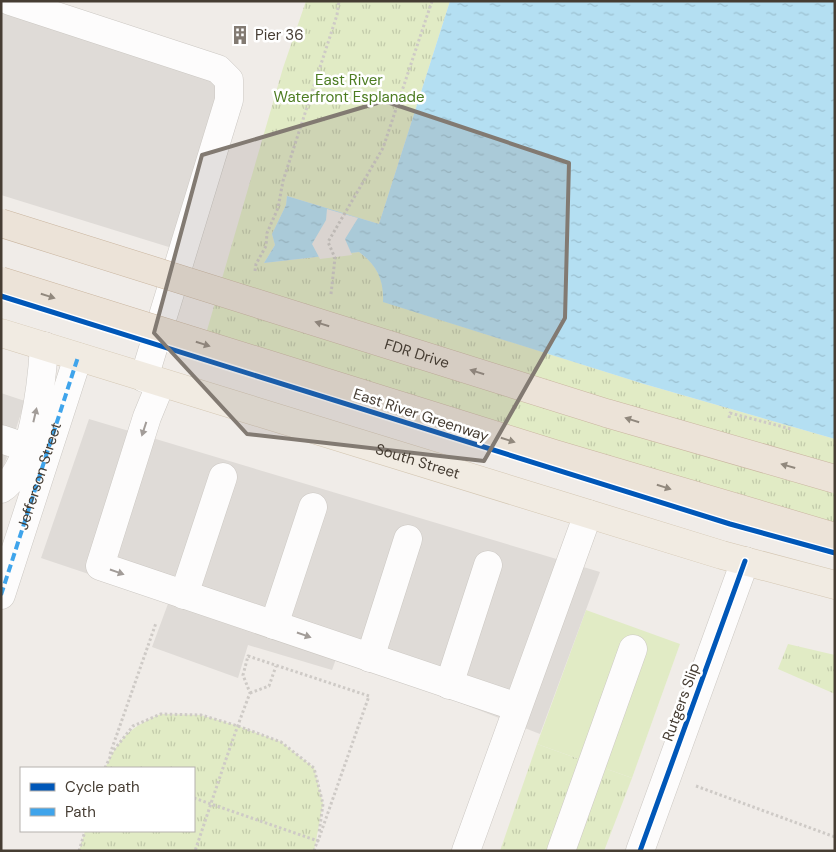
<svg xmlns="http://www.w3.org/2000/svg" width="836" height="852" viewBox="0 0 836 852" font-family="'DM Sans',sans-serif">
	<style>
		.green { fill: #e1ebc5 }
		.park { fill: url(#park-tufts) }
		.parking { fill: #dfdbd7 }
		.water { fill: url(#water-ripples) }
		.pier { fill: #f0ece8 }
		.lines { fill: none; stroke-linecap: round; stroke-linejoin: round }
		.minor-casing { stroke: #ccc8c3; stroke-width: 29 }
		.major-casing { stroke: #d4c7b3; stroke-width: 29 }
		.path { stroke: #cecac6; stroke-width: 3; stroke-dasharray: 2.5 2.5; stroke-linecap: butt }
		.minor { stroke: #fdfcfc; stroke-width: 28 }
		.major { stroke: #f1ebe2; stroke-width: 28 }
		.highway-bridge-casing { stroke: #cab6a0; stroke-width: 29; stroke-linecap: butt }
		.highway-bridge { stroke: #ece3d8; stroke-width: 28 }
		.quiet { stroke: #3fa4eb; stroke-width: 4; stroke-dasharray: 8 4; stroke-linecap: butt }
		.cycleway-casing { stroke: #fff; stroke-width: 8 }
		.cycleway { stroke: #0057b8; stroke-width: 5 }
		.oneway { fill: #91887d }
		.oneway2 { fill: #a29c98 }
		.marked { fill: #827a72; fill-opacity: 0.2; stroke: #827a72; stroke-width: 4; stroke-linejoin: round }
		.labels { text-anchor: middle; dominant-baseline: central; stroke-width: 5; stroke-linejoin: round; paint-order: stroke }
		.poi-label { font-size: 15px; fill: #463d33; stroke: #fff; text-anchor: start }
		.park-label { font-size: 15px; fill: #4d7c22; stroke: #fff }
		.street-label { font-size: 15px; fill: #463d33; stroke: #fff }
	</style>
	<defs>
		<pattern id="park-tufts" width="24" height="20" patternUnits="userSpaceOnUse" patternTransform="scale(1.25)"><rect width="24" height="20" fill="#e1ebc5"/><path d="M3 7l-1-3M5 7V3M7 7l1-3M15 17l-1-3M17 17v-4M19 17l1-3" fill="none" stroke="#c2caaa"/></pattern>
		<pattern id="water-ripples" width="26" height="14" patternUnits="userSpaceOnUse" patternTransform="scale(1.25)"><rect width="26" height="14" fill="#b4dff2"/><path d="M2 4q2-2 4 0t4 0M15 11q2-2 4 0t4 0" fill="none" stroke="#9cc0d0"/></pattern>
	</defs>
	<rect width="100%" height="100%" fill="#f0ece8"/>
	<!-- green -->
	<polygon class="green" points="586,610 680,644 632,778 537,744"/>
	<!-- park -->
	<g class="park">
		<path d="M306,1H450L379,224L287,196L286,205L272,234L275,245L264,263L359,252C377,265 384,280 384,302L644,384L835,439V545L201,351L283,68Z"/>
		<polygon points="788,644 835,655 835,694 778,669"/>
		<path d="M161,714L201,715L238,726L281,742L314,768L323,804L314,851H79L85,831H194V768H105C121,736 129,728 161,714Z"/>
		<polygon points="537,744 632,778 604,851 500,851"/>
	</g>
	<!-- parking -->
	<g class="parking">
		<polygon points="1,7 225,77 172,248 1,195"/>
		<polygon points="1,393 25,401 1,475"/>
		<polygon points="89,419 600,572 540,734 422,688 336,659 332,670 248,645 238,678 152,647 169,601 41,558"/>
	</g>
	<!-- water -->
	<path class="water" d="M450,1H835V439L644,384L383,302C384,280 377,265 359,252L264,263L275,245L272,234L286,205L287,196L379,224Z"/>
	<!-- pier -->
	<polygon class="pier" points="327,209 358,218 345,239 352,255 320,259 312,244 326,220"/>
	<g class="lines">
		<!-- minor casing -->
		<g class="minor-casing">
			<g id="minor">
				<polyline points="10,1 218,69 229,80 229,100 144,378"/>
				<polyline points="161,383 147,417 100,566 517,707"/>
				<polyline points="1,439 28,448"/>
				<path d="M1,489C33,470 42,382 44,346"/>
				<polyline points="1,595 78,357"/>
				<polyline points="184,595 223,477"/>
				<polyline points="274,625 313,507"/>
				<polyline points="370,658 408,539"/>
				<polyline points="449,685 488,565"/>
				<polyline points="466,851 588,514"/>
				<polyline points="561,851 633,649"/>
				<polyline points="640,851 745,561"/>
			</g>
		</g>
		<!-- major casing -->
		<g class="major-casing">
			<g id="major">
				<path id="s1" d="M1,333L722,555L835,585"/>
			</g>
		</g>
		<!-- path -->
		<g class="path">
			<polyline points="255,271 256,264 266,246 267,233 278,208 283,181 337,15 339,1"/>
			<polyline points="331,294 335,258 328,242 383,148 432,1"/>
			<polyline points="729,418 730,413 791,429"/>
			<polyline points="250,693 269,686 276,666"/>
			<polyline points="110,754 156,623"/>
			<polyline points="105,768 113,751 133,726 161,714 201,715 238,726 281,742 314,768 323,804 319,833"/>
			<polyline points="696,786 835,837"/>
			<path d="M194,798L211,804L318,841L369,696L248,656L243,675L250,693C230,745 213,798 195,851"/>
			<polyline points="79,851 85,831"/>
			<polyline points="314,851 318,839"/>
		</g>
		<!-- minor -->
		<use href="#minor" class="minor"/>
		<!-- major -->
		<use href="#major" class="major"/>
		<!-- highway-bridge casing -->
		<g class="highway-bridge-casing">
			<g id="highway-bridge">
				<path id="s2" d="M1,223L606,413L835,479"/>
				<polyline points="1,281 555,454 835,537"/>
			</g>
		</g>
		<!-- highway-bridge -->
		<use href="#highway-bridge" class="highway-bridge"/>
		<!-- quiet -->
		<path class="quiet" id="s3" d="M1,595L78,357"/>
		<!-- cycleway casing -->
		<g class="cycleway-casing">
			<g id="cycleway">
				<polyline points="1,296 730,524 835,553"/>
				<polyline points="640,851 745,561"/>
			</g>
		</g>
		<!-- cycleway -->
		<use href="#cycleway" class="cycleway"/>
	</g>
	<!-- one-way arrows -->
	<defs><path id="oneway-solid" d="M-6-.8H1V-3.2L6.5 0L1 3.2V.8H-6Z" transform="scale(1.25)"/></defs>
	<g class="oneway">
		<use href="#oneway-solid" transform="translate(48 296) rotate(17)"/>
		<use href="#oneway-solid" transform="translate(322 324) rotate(-163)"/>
		<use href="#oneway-solid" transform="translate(203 344) rotate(17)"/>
		<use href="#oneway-solid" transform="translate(477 372) rotate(-163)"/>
		<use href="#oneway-solid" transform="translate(632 420) rotate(-163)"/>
		<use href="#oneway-solid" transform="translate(508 440) rotate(17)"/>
		<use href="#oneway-solid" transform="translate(788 466) rotate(-164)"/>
		<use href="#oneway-solid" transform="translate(664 487) rotate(17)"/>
	</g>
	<g class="oneway2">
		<use href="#oneway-solid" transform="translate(35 415) rotate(-77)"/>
		<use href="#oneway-solid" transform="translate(144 429) rotate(108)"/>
		<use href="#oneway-solid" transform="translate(117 572) rotate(19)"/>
		<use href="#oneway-solid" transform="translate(304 635) rotate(19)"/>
	</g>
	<!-- marked area -->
	<path class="marked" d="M384,101L569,163L565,318L484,461L247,434L154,333L202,155Z"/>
	<!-- icons -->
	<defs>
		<g id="building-bare" transform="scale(1.5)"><path d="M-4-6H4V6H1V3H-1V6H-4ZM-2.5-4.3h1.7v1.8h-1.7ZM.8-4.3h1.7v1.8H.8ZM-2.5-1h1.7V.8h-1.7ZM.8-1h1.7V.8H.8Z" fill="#827a72" stroke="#fff" stroke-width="2.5" paint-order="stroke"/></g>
	</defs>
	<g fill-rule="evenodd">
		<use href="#building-bare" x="240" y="35"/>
	</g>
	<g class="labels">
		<!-- poi labels -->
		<g class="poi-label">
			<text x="255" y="35">Pier 36</text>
		</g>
		<!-- park labels -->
		<g class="park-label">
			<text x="349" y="80">East River<tspan x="349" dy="17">Waterfront Esplanade</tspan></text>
		</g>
		<!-- street labels -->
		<g class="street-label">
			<text stroke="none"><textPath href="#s2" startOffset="436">FDR Drive</textPath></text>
			<text transform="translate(421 415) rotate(18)">East River Greenway</text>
			<text stroke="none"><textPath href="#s1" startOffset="436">South Street</textPath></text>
			<text stroke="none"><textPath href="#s3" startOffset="125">Jefferson Street</textPath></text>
			<text transform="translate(681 702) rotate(-70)">Rutgers Slip</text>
		</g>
	</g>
	<!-- border -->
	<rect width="836" height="852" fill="none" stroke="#463d33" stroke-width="5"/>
	<!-- legend -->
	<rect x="20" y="767" width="175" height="65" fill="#ffffff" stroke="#b5b1ad"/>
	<rect x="30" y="783" width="25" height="8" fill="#0057b8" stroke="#b5b1ad"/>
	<text x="65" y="792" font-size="15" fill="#463d33">Cycle path</text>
	<rect x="30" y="808" width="25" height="8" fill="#3fa4eb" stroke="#b5b1ad"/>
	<text x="65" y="817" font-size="15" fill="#463d33">Path</text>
</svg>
